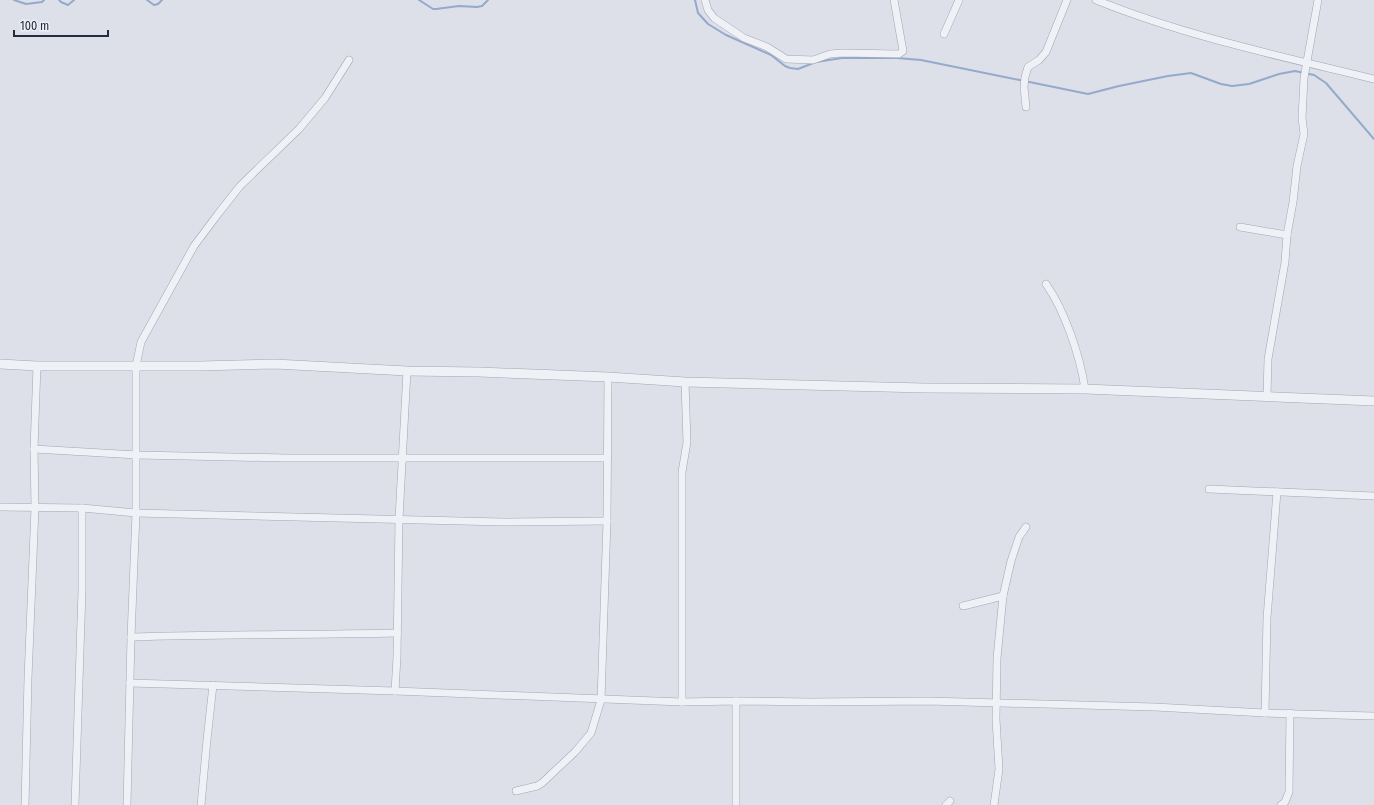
<svg xmlns="http://www.w3.org/2000/svg" width="1374" height="805" viewBox="0 0 1374 805" font-family="'Fira Sans Condensed',sans-serif">
	<style>
		.lines { fill: none; stroke-linecap: round; stroke-linejoin: round }
		.stream { stroke: #94a9cc; stroke-width: 2 }
		.minor-casing { stroke: #a2a6b2; stroke-width: 8 }
		.tertiary-casing { stroke: #a2a6b2; stroke-width: 10 }
		.minor { stroke: #f0f1f6; stroke-width: 7 }
		.tertiary { stroke: #f0f1f6; stroke-width: 9 }
	</style>
	<rect width="100%" height="100%" fill="#dde0e8"/>
	<g class="lines">
		<!-- stream -->
		<g class="stream">
			<polyline points="14,0 26,4 42,2 44,0"/>
			<polyline points="59,0 61,2 68,5 74,0"/>
			<polyline points="147,0 154,5 158,4 162,0"/>
			<polyline points="419,0 433,9 436,9 459,6 477,7 482,6 488,0"/>
			<polyline points="695,0 698,13 708,24 726,35 771,55 785,66 790,68 798,69 816,62 842,58 897,58 921,60 1088,94 1119,86 1168,76 1191,73 1221,84 1232,86 1249,84 1279,74 1295,71 1314,75 1326,83 1374,139"/>
		</g>
		<!-- minor casing -->
		<g class="minor-casing">
			<g id="minor">
				<polyline points="705,0 708,10 714,18 744,38 767,47 786,59 813,60 830,54 842,53 899,54 903,51 894,0"/>
				<path d="M1096,0C1185,36 1280,56 1374,79"/>
				<polyline points="944,34 959,0"/>
				<polyline points="1026,107 1024,87 1025,77 1028,67 1039,60 1046,52 1067,0"/>
				<polyline points="1240,227 1287,235"/>
				<path d="M1046,284C1065,311 1080,356 1085,389"/>
				<polyline points="1267,396 1268,359 1285,262 1287,235 1293,202 1297,166 1304,134 1302,118 1304,78 1318,0"/>
				<polyline points="34,449 137,455 285,458 608,458"/>
				<polyline points="1209,489 1374,496"/>
				<polyline points="0,507 82,508 136,513 503,522 607,521"/>
				<polyline points="963,606 1003,596"/>
				<path d="M131,637C220,634 308,635 397,633"/>
				<polyline points="130,683 395,691 682,702 736,701 811,702 928,701 1155,707 1265,713 1374,716"/>
				<polyline points="395,691 397,657 399,519 407,371"/>
				<polyline points="736,701 736,805"/>
				<polyline points="682,702 682,472 687,442 685,382"/>
				<polyline points="1265,713 1267,618 1277,492"/>
				<polyline points="516,791 537,786 542,783 575,752 591,733 601,700 607,521 608,377"/>
				<polyline points="25,805 28,678 35,508 34,449 37,366"/>
				<polyline points="75,805 82,590 82,508"/>
				<polyline points="127,805 131,637 136,513 136,366 141,342 194,246 218,214 240,186 299,129 325,98 349,60"/>
				<polyline points="201,805 207,740 213,685"/>
				<polyline points="946,805 950,801"/>
				<polyline points="994,805 999,769 996,719 997,658 1003,596 1011,561 1019,537 1026,527"/>
				<polyline points="1281,805 1285,802 1289,792 1290,713"/>
			</g>
		</g>
		<!-- tertiary casing -->
		<g class="tertiary-casing">
			<polyline id="tertiary" points="0,364 37,366 200,366 275,364 407,371 479,372 608,377 685,382 924,388 1085,389 1374,401"/>
		</g>
		<!-- minor -->
		<use href="#minor" class="minor"/>
		<!-- tertiary -->
		<use href="#tertiary" class="tertiary"/>
	</g>
	<!-- scale -->
	<path d="M14 30v6h94v-6" fill="none" stroke="#252c40" stroke-width="2"/>
	<text x="20" y="30" font-size="12" fill="#252c40" stroke="#eceff6" stroke-width="3" paint-order="stroke">100 m</text>
</svg>
